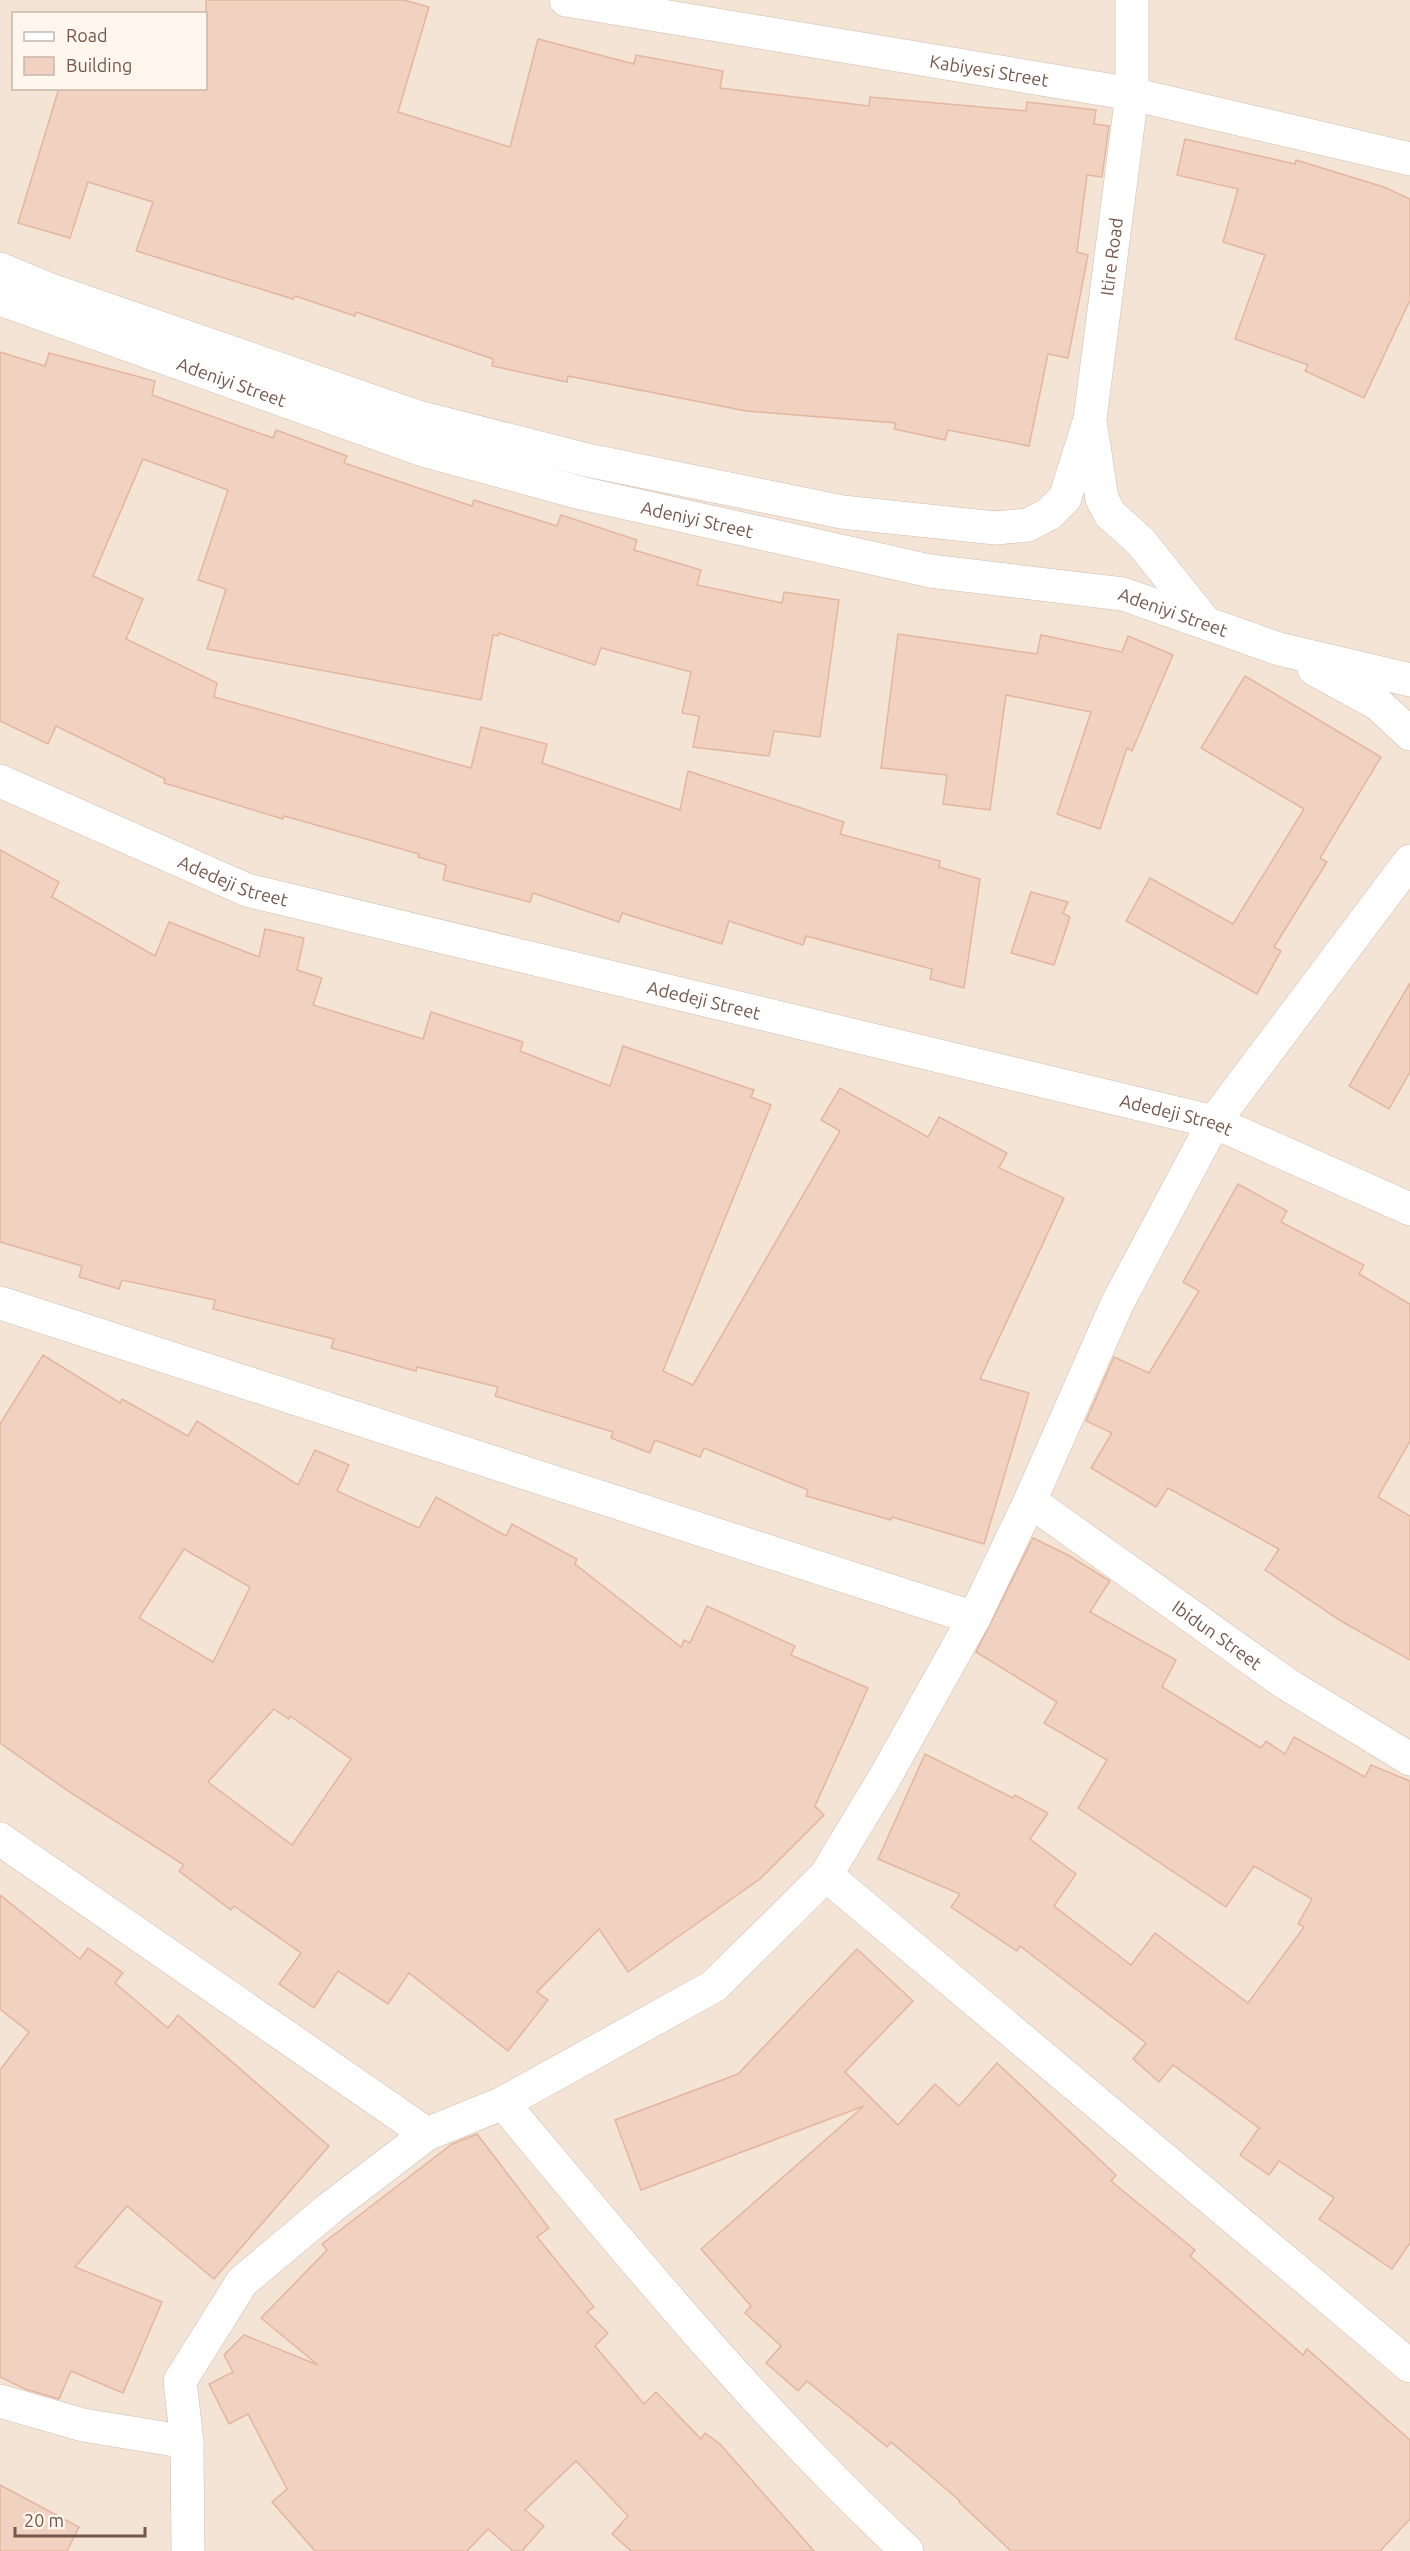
<svg xmlns="http://www.w3.org/2000/svg" width="1410" height="2551" viewBox="0 0 1410 2551" font-family="Ubuntu,sans-serif">
	<style>
		.residential { fill: #f4e4d5; fill-rule: evenodd }
		.building { fill: #f1d1bf; stroke: #e3b69f; stroke-width: 1.5; fill-rule: evenodd }
		.lines { fill: none; stroke-linecap: round; stroke-linejoin: round }
		.street-casing { stroke: #d0bcaf; stroke-width: 34 }
		.secondary-casing { stroke: #d3bcad; stroke-width: 34 }
		.street { stroke: #fff; stroke-width: 33 }
		.secondary { stroke: #fff; stroke-width: 33 }
		.labels { text-anchor: middle; dominant-baseline: central; stroke-width: 4.5; stroke-linejoin: round; paint-order: stroke }
		.street-label { font-size: 18px; fill: #75584b; stroke: #fff7ed }
	</style>
	<rect width="100%" height="100%" fill="#fcf3e7"/>
	<!-- residential -->
	<path class="residential" d="M0,0H1410V2551H0ZM14,14H206V88H14Z"/>
	<!-- building -->
	<g class="building">
		<polygon points="206,0 404,0 429,7 398,112 510,147 538,39 634,64 636,55 723,71 720,88 869,106 870,97 1026,111 1027,102 1096,110 1094,124 1109,126 1102,177 1087,175 1077,252 1088,255 1068,358 1048,354 1029,446 948,430 945,440 894,429 896,423 746,411 568,376 567,382 492,366 493,359 356,312 355,316 295,296 293,299 136,251 153,202 88,182 70,238 18,223 59,88 206,88"/>
		<polygon points="1185,139 1295,164 1296,160 1384,187 1410,199 1410,300 1364,398 1305,371 1308,365 1235,339 1265,255 1223,242 1238,189 1177,175"/>
		<polygon points="0,352 45,366 49,353 155,381 152,395 273,438 276,430 347,456 344,463 472,506 474,500 557,526 561,515 637,540 634,550 701,570 697,585 782,603 784,592 839,600 820,737 774,731 769,756 693,747 699,716 682,713 691,672 601,648 595,665 499,633 498,636 493,635 481,700 207,649 226,589 198,580 228,490 143,459 93,576 143,599 126,639 217,683 214,697 471,768 481,727 547,744 542,763 680,810 688,771 844,822 840,834 940,861 939,867 980,879 964,988 930,979 932,969 806,936 803,945 729,921 722,944 622,913 619,922 533,893 530,902 443,880 446,865 418,857 419,854 284,816 283,819 164,783 165,779 56,726 48,744 0,721"/>
		<polygon points="898,634 1037,654 1041,635 1122,652 1128,636 1173,655 1132,751 1127,748 1100,829 1057,814 1091,712 1006,695 990,810 943,804 947,775 881,768"/>
		<polygon points="1245,676 1381,757 1320,858 1327,862 1274,947 1281,951 1257,994 1126,921 1150,878 1233,924 1304,809 1201,748"/>
		<polygon points="0,850 59,882 52,897 155,956 169,922 259,957 265,929 304,938 297,970 322,978 313,1005 423,1039 431,1012 523,1042 520,1051 610,1086 623,1046 754,1090 751,1097 771,1105 663,1371 693,1385 840,1131 821,1120 840,1088 928,1137 939,1117 1007,1153 999,1168 1064,1198 980,1379 1029,1393 984,1544 892,1517 891,1520 806,1496 808,1490 704,1448 700,1457 655,1440 650,1453 611,1438 613,1432 495,1396 498,1387 417,1367 416,1371 331,1348 334,1339 213,1309 215,1300 122,1280 119,1289 79,1277 82,1266 0,1242"/>
		<polygon points="1031,892 1068,902 1063,913 1070,917 1054,965 1011,953"/>
		<polygon points="1410,983 1410,1072 1389,1109 1349,1086"/>
		<polygon points="1238,1184 1287,1211 1281,1222 1364,1265 1359,1274 1410,1304 1410,1441 1378,1497 1410,1516 1410,1660 1341,1621 1265,1570 1279,1549 1168,1488 1156,1507 1091,1468 1112,1433 1086,1421 1114,1357 1149,1373 1199,1291 1183,1282"/>
		<path d="M43,1355L120,1403L122,1399L188,1436L197,1421L298,1485L315,1450L349,1465L337,1491L419,1528L436,1497L506,1536L512,1524L577,1559L575,1564L681,1647L684,1640L690,1643L707,1606L795,1646L791,1655L868,1688L815,1806L824,1815L760,1879L628,1972L599,1929L537,1992L548,2000L508,2051L409,1973L388,2004L338,1971L314,2008L279,1984L301,1953L234,1906L231,1910L179,1871L184,1865L71,1793L0,1743V1424ZM184,1549L250,1587L213,1662L139,1618ZM274,1709L289,1719L290,1716L351,1759L292,1845L208,1782Z"/>
		<polygon points="1033,1538 1068,1555 1110,1581 1090,1612 1176,1660 1162,1687 1261,1748 1266,1741 1285,1754 1294,1737 1365,1777 1371,1765 1410,1781 1410,2243 1392,2269 1319,2219 1334,2198 1279,2161 1269,2175 1240,2155 1259,2128 1173,2065 1159,2082 1133,2059 1146,2043 1020,1946 1017,1951 951,1907 960,1894 878,1859 925,1754 1013,1798 1015,1795 1048,1813 1030,1839 1076,1874 1054,1906 1131,1965 1155,1933 1248,2003 1304,1927 1298,1924 1312,1899 1254,1866 1226,1907 1078,1808 1107,1760 1044,1723 1057,1702 976,1652"/>
		<polygon points="0,1895 80,1959 88,1948 123,1973 115,1983 168,2028 178,2015 329,2146 214,2279 127,2206 75,2267 162,2302 123,2393 71,2371 59,2399 25,2389 0,2377 0,2070 29,2032 0,2009"/>
		<polygon points="857,1949 913,2001 845,2072 898,2125 935,2084 959,2106 997,2063 1116,2175 1111,2181 1195,2250 1190,2256 1303,2355 1307,2349 1410,2440 1410,2519 1380,2551 1011,2551 959,2502 960,2501 891,2442 887,2447 807,2381 798,2391 766,2363 781,2346 745,2313 751,2306 701,2249 864,2106 641,2190 615,2120 738,2074"/>
		<polygon points="477,2134 549,2228 537,2237 594,2307 587,2312 608,2333 595,2346 644,2404 656,2392 701,2439 705,2433 720,2444 814,2551 631,2551 612,2534 628,2516 576,2461 525,2510 544,2526 522,2551 513,2551 488,2529 467,2551 315,2551 272,2502 287,2489 248,2414 229,2424 209,2384 233,2372 224,2355 244,2335 318,2365 261,2318 327,2250 322,2244 452,2144"/>
		<polygon points="0,2485 79,2527 67,2551 0,2551"/>
	</g>
	<g class="lines">
		<!-- street casing -->
		<g class="street-casing">
			<g id="street">
				<path id="s1" d="M566,0L1132,94V0"/>
				<path id="s2" d="M0,781L247,890L1214,1122L1410,1209"/>
				<polyline points="0,1303 974,1618"/>
				<path id="s3" d="M1030,1501L1285,1683L1410,1759"/>
				<polyline points="0,1839 427,2134"/>
				<polyline points="826,1875 1410,2366"/>
				<path d="M503,2103C632,2257 760,2414 907,2551"/>
				<polyline points="0,2401 83,2425 187,2442"/>
				<polyline points="188,2551 187,2442 180,2381 242,2282 330,2208 427,2134 503,2103 714,1986 826,1875 885,1777 974,1618 1030,1501 1118,1302 1214,1122 1410,861"/>
			</g>
		</g>
		<!-- secondary casing -->
		<g class="secondary-casing">
			<g id="secondary">
				<path id="s4" d="M0,269L48,289L418,417L587,460L842,512L996,528L1028,525L1049,514L1065,498L1090,419L1132,94L1410,159"/>
				<path id="s5" d="M0,299L423,450L581,493L930,571L1123,594L1279,649L1410,680"/>
				<polyline points="1091,427 1102,499 1110,514 1141,542 1205,622"/>
				<polyline points="1314,669 1378,704 1410,734"/>
			</g>
		</g>
		<!-- street -->
		<use href="#street" class="street"/>
		<!-- secondary -->
		<use href="#secondary" class="secondary"/>
	</g>
	<g class="labels">
		<!-- street labels -->
		<g class="street-label">
			<text stroke="none"><textPath href="#s1" startOffset="429">Kabiyesi Street</textPath></text>
			<text stroke="none"><textPath href="#s4" startOffset="1358">Itire Road</textPath></text>
			<text stroke="none"><textPath href="#s5" startOffset="246">Adeniyi Street</textPath></text>
			<text stroke="none"><textPath href="#s5" startOffset="732">Adeniyi Street</textPath></text>
			<text stroke="none"><textPath href="#s5" startOffset="1218">Adeniyi Street</textPath></text>
			<text stroke="none"><textPath href="#s2" startOffset="254">Adedeji Street</textPath></text>
			<text stroke="none"><textPath href="#s2" startOffset="740">Adedeji Street</textPath></text>
			<text stroke="none"><textPath href="#s2" startOffset="1226">Adedeji Street</textPath></text>
			<text stroke="none"><textPath href="#s3" startOffset="230">Ibidun Street</textPath></text>
		</g>
	</g>
	<!-- legend -->
	<rect x="12" y="12" width="195" height="78" fill="#fff7ed" stroke="#c8b7ac" stroke-width="1.5"/>
	<rect x="24" y="32" width="30" height="9" fill="#ffffff" stroke="#c8b7ac" stroke-width="1.5"/>
	<text x="66" y="42" font-size="18" fill="#75584b">Road</text>
	<rect x="24" y="57" width="30" height="18" fill="#f1d1bf" stroke="#c8b7ac" stroke-width="1.5"/>
	<text x="66" y="72" font-size="18" fill="#75584b">Building</text>
	<!-- scale -->
	<path d="M15 2527v9h130v-9" fill="none" stroke="#75584b" stroke-width="3"/>
	<text x="24" y="2527" font-size="18" fill="#75584b" stroke="#fff7ed" stroke-width="4.5" paint-order="stroke">20 m</text>
</svg>
